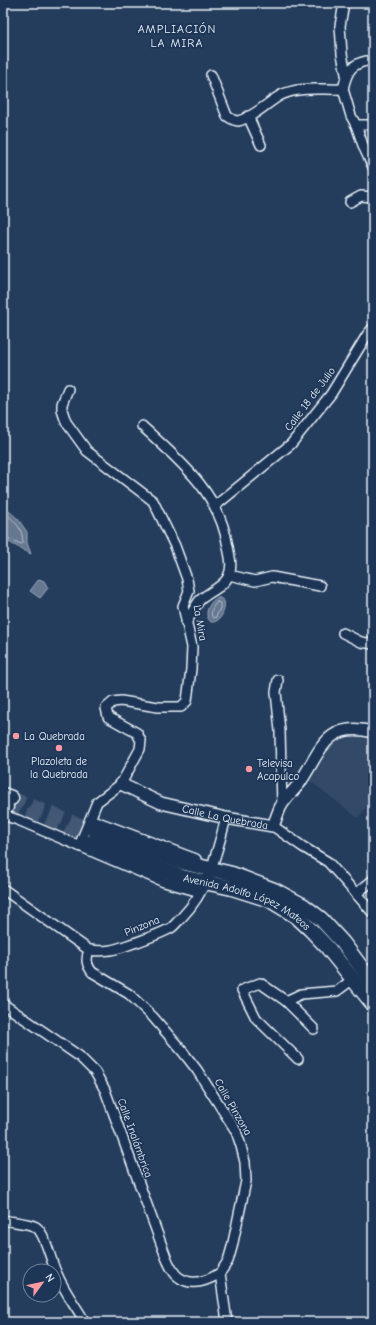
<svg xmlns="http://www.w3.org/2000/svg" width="376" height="1325" viewBox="0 0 376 1325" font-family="'Comic Neue',sans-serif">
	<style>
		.built { fill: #334a68 }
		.water { fill: #657890; stroke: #99a8ba }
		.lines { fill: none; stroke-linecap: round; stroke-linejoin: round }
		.shore { stroke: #b4c1ce; stroke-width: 1 }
		.primary-tunnel { stroke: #425874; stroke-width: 14; stroke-dasharray: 14 7; stroke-linecap: butt }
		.minor-casing { stroke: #e8f1f8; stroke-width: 12 }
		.tertiary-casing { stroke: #e8f1f8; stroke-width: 14 }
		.primary-casing { stroke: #e8f1f8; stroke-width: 17 }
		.minor { stroke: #1d3557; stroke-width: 9 }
		.tertiary { stroke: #1d3557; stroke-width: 11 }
		.primary { stroke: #1d3557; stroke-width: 14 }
		.poi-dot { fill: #ff9aa2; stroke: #1d3557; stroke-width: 1.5 }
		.labels { text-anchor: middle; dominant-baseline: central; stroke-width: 3.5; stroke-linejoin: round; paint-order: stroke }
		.street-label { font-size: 11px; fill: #e8f1f8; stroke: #1d3557 }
		.poi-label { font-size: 11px; fill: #e8f1f8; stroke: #1d3557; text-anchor: start }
		.neighbourhood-label { font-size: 12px; letter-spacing: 1px; fill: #e8f1f8; stroke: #1d3557 }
	</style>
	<rect width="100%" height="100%" fill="#253d5d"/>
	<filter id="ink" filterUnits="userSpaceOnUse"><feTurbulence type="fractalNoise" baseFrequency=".025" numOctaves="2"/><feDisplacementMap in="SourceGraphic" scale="8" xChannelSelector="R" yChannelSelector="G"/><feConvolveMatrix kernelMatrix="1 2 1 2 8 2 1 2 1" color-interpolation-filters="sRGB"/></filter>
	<g filter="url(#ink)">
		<!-- built -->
		<polygon class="built" points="352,734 366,736 373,741 373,797 358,818 305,777 328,747"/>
		<!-- water -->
		<g class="water">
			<polygon points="3,506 18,519 27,532 27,543 31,554 3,539"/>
			<polygon points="39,579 44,581 48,588 40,598 30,591"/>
			<path d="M216,598H220L224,601C226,609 221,623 211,622C203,615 208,604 216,598Z"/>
		</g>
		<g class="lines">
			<!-- shore -->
			<g class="shore">
				<path d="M3,511C14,521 23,527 23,543L21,544L3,536"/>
				<path d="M217,602L220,603V608L216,617L213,618C209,613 213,606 217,602Z"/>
			</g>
			<!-- primary-tunnel -->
			<g class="primary-tunnel">
				<polyline points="11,798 95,831"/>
				<polyline points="6,807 91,842"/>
			</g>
			<!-- minor casing -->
			<g class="minor-casing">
				<g id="minor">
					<polyline points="344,3 340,26 342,54 346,74"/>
					<path d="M211,75L227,116C230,118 234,121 238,121C253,118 268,102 281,95C300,86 323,90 343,89"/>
					<polyline points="343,89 351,116 356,125 373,125"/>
					<path d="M343,89C347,70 352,62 373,60"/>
					<polyline points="248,116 261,145"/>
					<polyline points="356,125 364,148 373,167"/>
					<polyline points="350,202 361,196 373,197"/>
					<polyline points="68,389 62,404 62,410 66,422 87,451 153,501 175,546 187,579 189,591 183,606 192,647 191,669 187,701 181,707 158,707 121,701 113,702 106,708 108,717 137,733 141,741 140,749 121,784 97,802 79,846"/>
					<path d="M142,426C180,461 220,493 228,547C230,557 233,567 228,577C223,587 209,592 200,600C196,604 190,617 186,623"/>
					<polyline points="215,506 291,444 331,394 367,335 373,328"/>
					<polyline points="229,575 255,581 272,577 320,586"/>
					<polyline points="343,633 361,642 373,644"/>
					<polyline points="278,680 276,692 280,731 282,805"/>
					<polyline points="3,815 18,820 164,882 200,892"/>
					<polyline points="90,819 196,859"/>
					<polyline points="273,826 303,847 328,862 373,913"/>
					<path d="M3,889L89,950C110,953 118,948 137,942C148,938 160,934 171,928C175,925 178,921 182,917C209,889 216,855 226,818"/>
					<polyline points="356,894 373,880"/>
					<path d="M89,950C86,959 86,964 92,972L129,994L153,1017L183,1052L197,1070L236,1131L241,1146L245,1162L246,1181L232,1247L228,1261L220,1273L227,1322"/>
					<polyline points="286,1001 260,983 242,990 256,1018 298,1059"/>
					<path d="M3,1004L79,1056L95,1072L105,1090L166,1257C169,1264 173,1274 180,1278C193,1287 209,1280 220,1273"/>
					<polyline points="314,1029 286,1001 301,994 337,991 353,979"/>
					<path d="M3,1220C12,1222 29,1223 36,1227C46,1234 51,1263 57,1274C64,1291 76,1306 85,1322"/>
				</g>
			</g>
			<!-- tertiary casing -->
			<g class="tertiary-casing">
				<g id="tertiary">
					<path id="s1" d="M121,784L161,803L226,818L273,826C276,819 278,812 281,806C286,798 293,791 299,784C321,752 325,720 373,732"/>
				</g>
			</g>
			<!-- primary casing -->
			<g class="primary-casing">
				<g id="primary">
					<polyline points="3,795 11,798"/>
					<polyline points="3,806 6,807"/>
					<polyline points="95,831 181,862 232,874 274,890 304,906 321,919 343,943 373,983"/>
					<path id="s2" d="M91,842L182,877L232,888L270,900L296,916L311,930L327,947L373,1004"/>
				</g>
			</g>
			<!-- minor -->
			<use href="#minor" class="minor"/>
			<!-- tertiary -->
			<use href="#tertiary" class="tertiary"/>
			<!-- primary -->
			<use href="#primary" class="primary"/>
		</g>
	</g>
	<!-- markers -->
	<g class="poi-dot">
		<circle cx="16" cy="736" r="4"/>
		<circle cx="59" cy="748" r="4"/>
		<circle cx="249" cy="769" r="4"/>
	</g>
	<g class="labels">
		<!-- street labels -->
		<g class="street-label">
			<text transform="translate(310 399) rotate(-53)">Calle 18 de Julio</text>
			<text transform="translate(200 623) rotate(80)">La Mira</text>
			<text stroke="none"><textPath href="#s1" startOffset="110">Calle La Quebrada</textPath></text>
			<text stroke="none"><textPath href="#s2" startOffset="168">Avenida Adolfo López Mateos</textPath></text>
			<text transform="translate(142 926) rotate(-22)">Pinzona</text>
			<text transform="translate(233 1107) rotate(60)">Calle Pinzona</text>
			<text transform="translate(135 1138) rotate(70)">Calle Inalámbrica</text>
		</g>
		<!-- poi labels -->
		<g class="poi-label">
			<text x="24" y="736">La Quebrada</text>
			<text x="59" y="761" text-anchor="middle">Plazoleta de<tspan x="59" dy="13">la Quebrada</tspan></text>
			<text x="257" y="763">Televisa<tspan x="257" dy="13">Acapulco</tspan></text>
		</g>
		<!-- neighbourhood labels -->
		<g class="neighbourhood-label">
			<text x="177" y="29">AMPLIACIÓN<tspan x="177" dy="14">LA MIRA</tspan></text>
		</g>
	</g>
	<!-- margin -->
	<rect width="376" height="1325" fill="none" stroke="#1d3557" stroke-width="16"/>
	<rect x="8" y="8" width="360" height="1309" fill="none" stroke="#e8f1f8" stroke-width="1.5" filter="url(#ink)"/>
	<!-- north arrow -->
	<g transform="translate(42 1283) rotate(57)"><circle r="19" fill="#1d3557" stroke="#6e8097"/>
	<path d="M0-3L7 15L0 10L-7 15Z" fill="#ff9aa2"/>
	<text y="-6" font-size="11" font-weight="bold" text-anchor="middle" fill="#e8f1f8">N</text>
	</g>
</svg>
